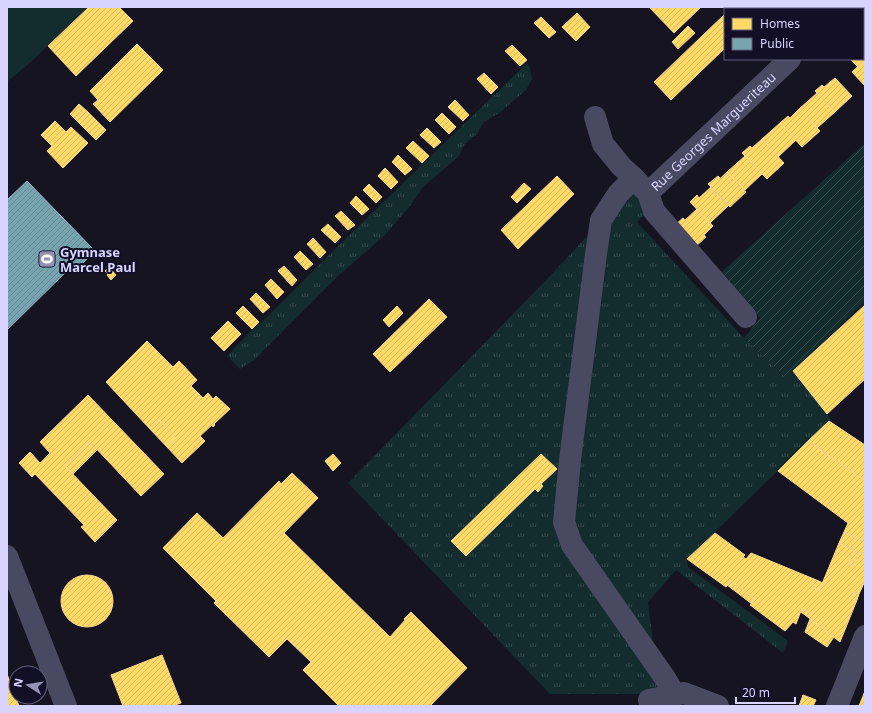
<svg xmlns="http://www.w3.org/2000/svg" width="872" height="713" viewBox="0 0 872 713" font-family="'Noto Sans',sans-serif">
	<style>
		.grass { fill: url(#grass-tufts) }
		.park { fill: #132c2d }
		.garden { fill: url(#garden-furrows) }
		.homes { fill: url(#homes-hatch); stroke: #f4d894 }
		.public { fill: url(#public-hatch); stroke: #94b3c7 }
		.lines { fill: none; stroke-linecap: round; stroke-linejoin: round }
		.street { stroke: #4a4962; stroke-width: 22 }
		.labels { text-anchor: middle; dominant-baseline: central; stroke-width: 4; stroke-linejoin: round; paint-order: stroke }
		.street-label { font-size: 13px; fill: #d9d4ff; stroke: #130f26 }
		.poi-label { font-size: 13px; font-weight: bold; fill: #d9d4ff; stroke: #130f26; text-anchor: start }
	</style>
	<defs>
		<pattern id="grass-tufts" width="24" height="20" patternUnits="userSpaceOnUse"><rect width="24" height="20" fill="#132c2d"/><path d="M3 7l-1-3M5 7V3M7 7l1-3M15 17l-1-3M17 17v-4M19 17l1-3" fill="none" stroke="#354a4c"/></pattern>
		<pattern id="garden-furrows" width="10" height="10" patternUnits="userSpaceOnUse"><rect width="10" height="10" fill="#132c2d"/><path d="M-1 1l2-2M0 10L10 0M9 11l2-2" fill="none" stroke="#354a4c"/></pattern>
		<pattern id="homes-hatch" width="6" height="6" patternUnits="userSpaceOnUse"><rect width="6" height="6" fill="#ffd966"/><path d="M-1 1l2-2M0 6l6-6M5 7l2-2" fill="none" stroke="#d9ba61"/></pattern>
		<pattern id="public-hatch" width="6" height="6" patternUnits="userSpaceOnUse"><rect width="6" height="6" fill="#76a5af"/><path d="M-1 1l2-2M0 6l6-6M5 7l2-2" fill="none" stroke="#668791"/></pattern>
	</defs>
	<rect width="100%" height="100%" fill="#161421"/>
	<!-- grass -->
	<g class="grass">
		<polygon points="527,63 530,68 532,79 526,90 499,113 483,123 477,134 464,145 458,157 422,188 410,206 384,236 339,275 254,360 240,369 227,356 250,332 263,321 335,249"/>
		<polygon points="633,192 648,211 637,222 744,338 786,378 793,371 831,419 687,559 688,567 788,641 783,653 676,570 648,602 659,693 644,694 550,694 348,483 550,276 622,199"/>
	</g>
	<!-- park -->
	<polygon class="park" points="7,7 88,7 33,60 7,82 7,31 8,28 7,28"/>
	<!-- garden -->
	<polygon class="garden" points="865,143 865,302 786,378 744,338 760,318 738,299 718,275"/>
	<!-- homes -->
	<g class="homes">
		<polygon points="89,7 119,7 133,21 76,76 48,46"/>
		<polygon points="649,7 701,7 674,33"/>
		<polygon points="577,13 590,27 576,41 562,27"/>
		<polygon points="725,14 725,48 671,100 654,82"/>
		<polygon points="541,17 556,32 549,38 534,23"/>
		<polygon points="688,26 695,33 678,49 672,42"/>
		<polygon points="863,37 865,39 865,60 858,67 850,59 863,59"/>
		<polygon points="137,44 163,70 110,122 93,104 98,100 90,91"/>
		<polygon points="512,45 527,60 520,66 505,51"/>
		<polygon points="865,60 865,86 852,72"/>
		<polygon points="484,73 498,87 491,94 477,79"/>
		<polygon points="835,78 852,96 835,112 815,91 822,85 824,87"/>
		<polygon points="817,93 835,112 817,128 799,109"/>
		<polygon points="455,100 469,115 463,121 448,107"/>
		<polygon points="79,104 88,112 78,122 70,114"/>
		<polygon points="799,109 820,131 802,147 780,123 788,116 790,118"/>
		<polygon points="88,112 106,130 96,140 78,122"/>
		<polygon points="442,113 456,127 449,134 435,120"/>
		<polygon points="55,121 66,132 71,127 88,143 63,168 47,151 52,146 41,135"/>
		<polygon points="780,123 796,140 778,157 762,139"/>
		<polygon points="427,128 441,142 434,148 420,135"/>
		<polygon points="762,139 784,163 767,179 742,153 750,146 752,148"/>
		<polygon points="413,141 429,156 422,163 406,148"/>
		<polygon points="398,155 412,169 405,175 392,162"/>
		<polygon points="745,156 762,174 745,190 727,172"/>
		<polygon points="385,168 398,182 391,189 378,176"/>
		<polygon points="727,172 746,192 730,207 711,187"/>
		<polygon points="557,176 574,194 518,249 501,230"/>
		<polygon points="718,176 720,178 711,187 708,184"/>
		<polygon points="524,183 531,189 517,203 511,197"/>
		<polygon points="369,184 382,197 376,203 363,190"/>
		<polygon points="711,187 728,206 710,223 690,202 697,195 699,198"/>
		<polygon points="356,196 369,209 362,215 350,203"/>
		<polygon points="697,209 713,226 704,235 706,237 695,247 675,225 683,218 685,220"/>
		<polygon points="341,211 355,225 348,230 335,216"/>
		<polygon points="328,224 341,237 335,243 321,230"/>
		<polygon points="313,238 326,252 320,258 307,244"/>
		<polygon points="300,251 313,264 306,270 294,257"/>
		<polygon points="284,266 297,280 292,286 278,271"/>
		<polygon points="109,267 116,275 111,280 107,275 108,274 105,271"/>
		<polygon points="271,279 284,292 277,299 265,285"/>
		<polygon points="256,293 270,307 263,313 250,299"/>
		<polygon points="429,299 447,317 390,372 373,354"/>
		<polygon points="865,305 865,379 827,414 793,371"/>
		<polygon points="243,306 259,322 252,329 236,313"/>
		<polygon points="397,306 403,313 389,327 383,320"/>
		<polygon points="228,321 241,334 224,351 211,338"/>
		<polygon points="147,341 173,367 179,361 197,380 191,386 203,398 208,393 213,399 216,396 230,409 214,424 215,425 213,427 212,425 200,436 205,441 182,463 166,446 175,437 158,419 149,428 106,382"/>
		<polygon points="88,395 164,474 141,496 90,442 65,466 117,520 95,542 81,527 84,525 35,474 32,477 19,463 30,452 40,463 50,453 40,442"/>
		<polygon points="158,419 175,437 166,446 149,428"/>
		<polygon points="829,421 865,445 865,481 808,441"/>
		<polygon points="808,441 865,481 865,542 844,532 848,523 778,471"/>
		<polygon points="90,442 97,450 73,474 65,466"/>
		<polygon points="333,454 341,463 333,471 325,461"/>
		<polygon points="541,454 557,469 541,484 543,486 538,492 535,489 466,556 451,541"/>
		<polygon points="292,473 318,498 284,533 390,637 405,620 404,619 411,612 467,668 430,706 428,706 427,705 425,706 339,706 303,670 311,662 287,639 269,657 214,603 216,601 163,548 197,513 223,538 279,481 281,484"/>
		<polygon points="844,532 865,542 865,554 859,552 853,566 848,564 854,550 839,543"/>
		<polygon points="715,533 745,555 743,557 746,559 751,553 814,579 810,584 819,591 839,543 854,550 848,564 853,566 859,552 865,554 865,581 859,594 854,592 852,597 857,600 840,642 809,618 811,614 802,608 796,624 793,622 785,631 750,605 755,599 731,581 726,587 687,559"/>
		<circle cx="87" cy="601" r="26"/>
		<polygon points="814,579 823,583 819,591 810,584"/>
		<polygon points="731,581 755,599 752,604 727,585"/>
		<polygon points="854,592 859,594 857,600 852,597"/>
		<polygon points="802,608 811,614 809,618 801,612"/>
		<polygon points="810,619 834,637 827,647 805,632"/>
		<polygon points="162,655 181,703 172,706 123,706 111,675"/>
		<polygon points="7,674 19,706 7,706"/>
		<polygon points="865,691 865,706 859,706"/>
		<polygon points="803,695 816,700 813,706 799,706"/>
	</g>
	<!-- public -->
	<polygon class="public" points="27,181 95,251 75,271 71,267 7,330 7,200"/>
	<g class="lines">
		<!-- street -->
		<g class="street">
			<polyline points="843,9 845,7"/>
			<polyline points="595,117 603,144 621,166 634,178 644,189"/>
			<polyline points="634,178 618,194 601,220 596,254 570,460 564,522 572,545 665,678 675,695"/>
			<path id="s1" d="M746,317L654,211L648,193L790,59"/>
			<polyline points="7,556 66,706"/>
			<polyline points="649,700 684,693 718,706"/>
			<polyline points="837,706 865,636"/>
		</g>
	</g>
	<!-- icons -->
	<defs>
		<g id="stadium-square" transform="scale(0.9)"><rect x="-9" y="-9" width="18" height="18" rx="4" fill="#9591b1" stroke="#130f26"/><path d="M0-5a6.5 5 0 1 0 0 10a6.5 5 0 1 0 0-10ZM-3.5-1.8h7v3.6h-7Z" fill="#fff"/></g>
	</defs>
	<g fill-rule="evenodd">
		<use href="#stadium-square" x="47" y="259"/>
	</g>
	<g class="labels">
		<!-- street labels -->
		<g class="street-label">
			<text stroke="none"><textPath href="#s1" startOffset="249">Rue Georges Margueriteau</textPath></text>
		</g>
		<!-- poi labels -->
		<g class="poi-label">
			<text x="60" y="252">Gymnase<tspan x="60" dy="15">Marcel Paul</tspan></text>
		</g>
	</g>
	<!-- border -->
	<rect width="872" height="713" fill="none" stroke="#d9d4ff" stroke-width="16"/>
	<!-- legend -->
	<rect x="724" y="8" width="140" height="52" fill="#130f26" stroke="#625e7d"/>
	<rect x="732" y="18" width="20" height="12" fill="#ffd966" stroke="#625e7d"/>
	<text x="760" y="28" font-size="12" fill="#d9d4ff">Homes</text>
	<rect x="732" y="38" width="20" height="12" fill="#76a5af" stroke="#625e7d"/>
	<text x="760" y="48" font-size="12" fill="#d9d4ff">Public</text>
	<!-- north arrow -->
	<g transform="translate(28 685) rotate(282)"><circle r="19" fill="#130f26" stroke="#625e7d"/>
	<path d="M0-3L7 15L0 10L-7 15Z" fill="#9591b1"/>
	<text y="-6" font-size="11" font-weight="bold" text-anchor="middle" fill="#d9d4ff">N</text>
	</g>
	<!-- scale -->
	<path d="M736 697v6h59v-6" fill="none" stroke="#d9d4ff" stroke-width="2"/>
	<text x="742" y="697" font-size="12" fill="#d9d4ff" stroke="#130f26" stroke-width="3" paint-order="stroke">20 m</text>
</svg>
